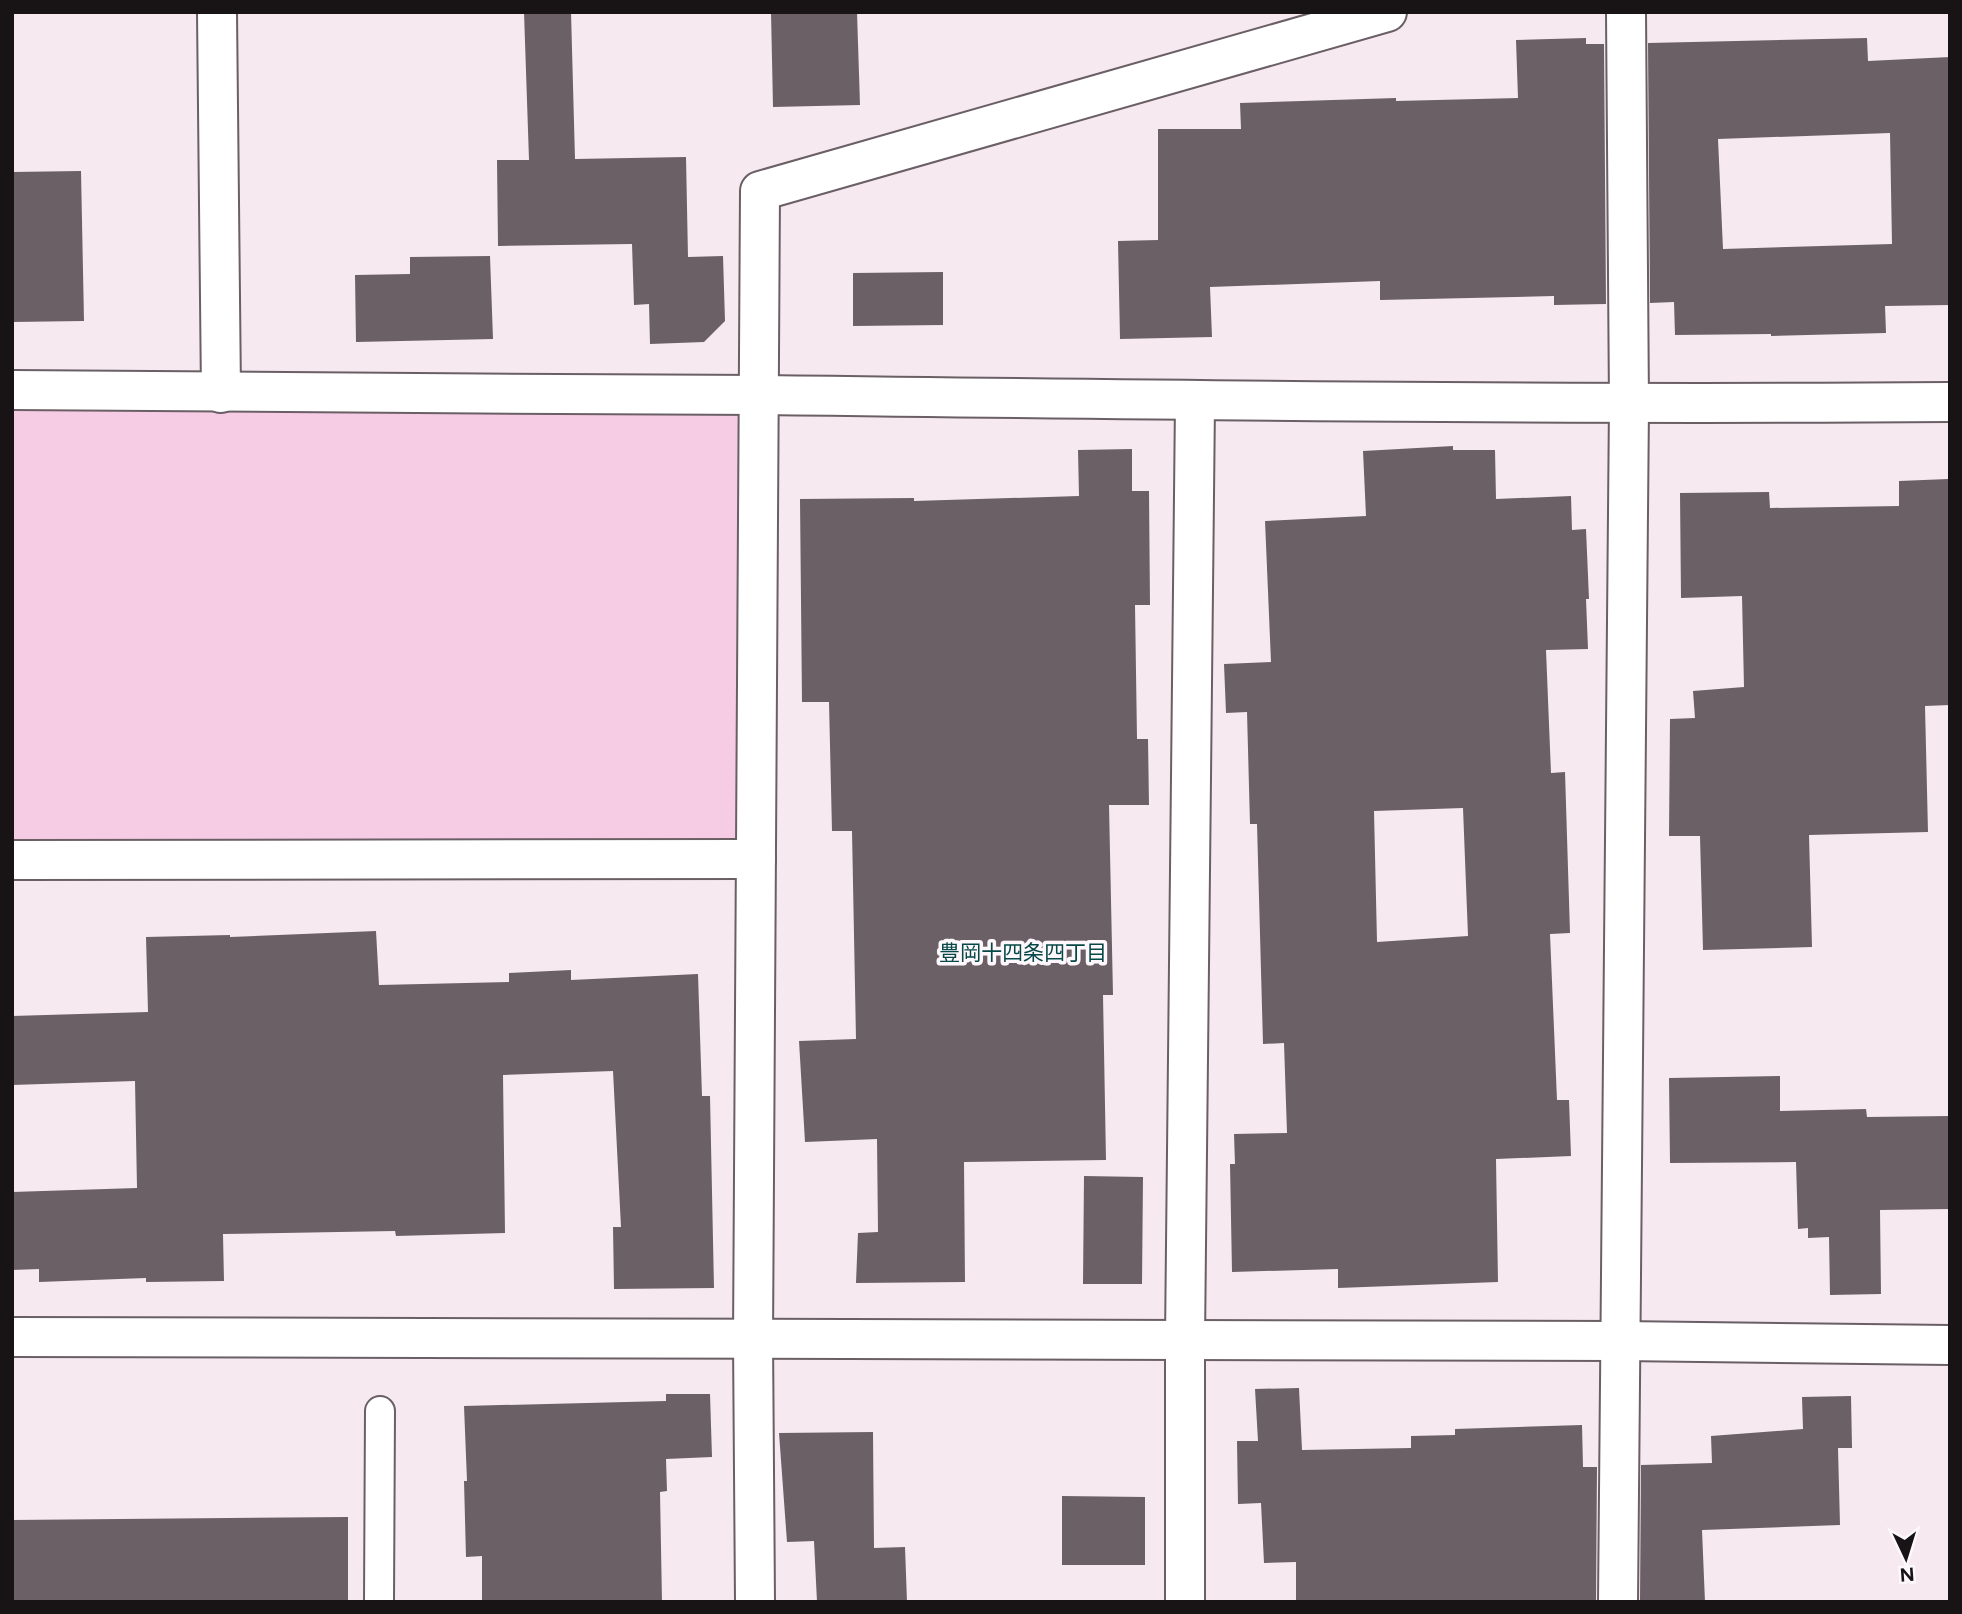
<svg xmlns="http://www.w3.org/2000/svg" width="1962" height="1614" viewBox="0 0 1962 1614" font-family="Figtree,'Noto Sans JP',sans-serif">
	<style>
		.green { fill: #f6cce4 }
		.building { fill: #6c6067; fill-rule: evenodd }
		.lines { fill: none; stroke-linecap: round; stroke-linejoin: round }
		.lane-casing { stroke: #6a5f65; stroke-width: 32 }
		.street-casing { stroke: #6a5f65; stroke-width: 42 }
		.lane { stroke: #fff; stroke-width: 28 }
		.street { stroke: #fff; stroke-width: 38 }
		.labels { text-anchor: middle; dominant-baseline: central; stroke-width: 7; stroke-linejoin: round; paint-order: stroke }
		.neighbourhood-label { font-size: 21px; fill: #054847; stroke: #fef8fc }
	</style>
	<rect width="100%" height="100%" fill="#f6e9f0"/>
	<!-- green -->
	<polygon class="green" points="12,390 759,395 756,859 12,860"/>
	<!-- building -->
	<g class="building">
		<polygon points="524,12 571,12 575,159 686,157 688,257 723,256 725,321 704,342 650,344 649,304 634,305 632,244 498,246 497,160 529,160"/>
		<polygon points="771,12 857,12 860,105 773,107"/>
		<polygon points="1586,38 1586,44 1604,44 1606,304 1554,305 1554,296 1380,300 1380,281 1210,287 1212,337 1120,339 1118,241 1158,240 1158,129 1241,129 1240,103 1396,98 1396,101 1518,98 1516,40"/>
		<path d="M1867,38L1868,61L1950,57V305L1885,306L1886,333L1771,336V334L1675,335L1674,302L1650,303L1648,43ZM1890,133L1892,244L1723,249L1718,139Z"/>
		<polygon points="81,171 84,321 12,322 12,172"/>
		<polygon points="490,256 493,339 356,342 355,275 410,274 410,257"/>
		<polygon points="943,272 943,325 853,326 853,273"/>
		<path d="M1453,446V450H1495L1496,499L1571,496L1572,530L1586,529L1589,599H1586L1588,649L1546,650L1551,773L1565,772L1570,933L1550,934L1557,1100H1569L1571,1156L1496,1159L1498,1282L1338,1288V1269L1232,1272L1230,1164H1235L1234,1134L1287,1133L1284,1043L1263,1044L1257,824H1250L1247,712L1226,713L1224,664L1271,662L1265,521L1366,516L1363,451ZM1463,808L1468,936L1377,942L1374,811Z"/>
		<polygon points="1132,449 1132,491 1149,491 1150,605 1135,605 1137,739 1148,739 1149,805 1109,805 1113,995 1103,995 1106,1160 964,1162 965,1282 856,1283 858,1233 878,1232 877,1139 805,1142 799,1041 856,1039 852,831 832,831 829,702 802,702 800,499 914,498 914,501 1079,496 1078,450"/>
		<polygon points="1948,479 1950,705 1925,706 1928,832 1809,835 1812,947 1703,950 1700,836 1669,836 1670,719 1695,718 1693,691 1744,687 1742,596 1681,598 1680,493 1769,492 1770,508 1899,506 1899,481"/>
		<polygon points="376,931 379,985 509,982 509,973 571,970 571,980 698,974 702,1096 710,1096 714,1288 614,1289 613,1227 621,1227 613,1071 503,1075 505,1233 396,1236 395,1231 223,1234 224,1281 146,1282 146,1278 39,1282 39,1269 12,1270 12,1192 137,1188 135,1081 12,1085 12,1016 148,1012 146,937 230,935 230,937"/>
		<polygon points="1780,1076 1780,1111 1866,1109 1867,1117 1950,1116 1950,1209 1880,1210 1881,1294 1830,1295 1829,1237 1808,1238 1808,1228 1798,1229 1796,1162 1670,1163 1669,1078"/>
		<polygon points="1084,1176 1143,1177 1142,1284 1083,1284"/>
		<polygon points="1299,1388 1302,1450 1411,1448 1411,1436 1455,1435 1455,1429 1582,1425 1583,1467 1597,1467 1596,1602 1296,1602 1296,1562 1264,1563 1261,1503 1238,1504 1237,1441 1258,1441 1255,1389"/>
		<polygon points="666,1394 710,1394 712,1457 666,1459 667,1491 660,1492 662,1602 482,1602 482,1556 466,1557 464,1481 467,1481 464,1406 666,1401"/>
		<polygon points="1851,1396 1852,1448 1838,1448 1840,1525 1702,1530 1705,1602 1640,1602 1641,1465 1712,1463 1711,1436 1803,1429 1802,1397"/>
		<polygon points="873,1432 874,1548 905,1547 907,1602 817,1602 814,1541 787,1542 779,1433"/>
		<polygon points="1062,1496 1145,1497 1145,1565 1062,1565"/>
		<polygon points="348,1517 348,1602 12,1602 12,1520"/>
	</g>
	<g class="lines">
		<!-- lane casing -->
		<g class="lane-casing">
			<polyline id="lane" points="379,1602 380,1411"/>
		</g>
		<!-- street casing -->
		<g class="street-casing">
			<g id="street">
				<polyline points="217,12 221,393"/>
				<path d="M12,390C262,394 512,393 762,395C1158,400 1554,405 1950,402"/>
				<polyline points="12,860 756,859"/>
				<polyline points="12,1337 1621,1341 1950,1345"/>
				<polyline points="755,1602 753,1339 760,191 1387,12"/>
				<polyline points="1185,1602 1185,1339 1195,402"/>
				<polyline points="1618,1602 1629,404 1626,12"/>
			</g>
		</g>
		<!-- lane -->
		<use href="#lane" class="lane"/>
		<!-- street -->
		<use href="#street" class="street"/>
	</g>
	<g class="labels">
		<!-- neighbourhood labels -->
		<g class="neighbourhood-label">
			<text x="1023" y="952">豊岡十四条四丁目</text>
		</g>
	</g>
	<!-- border -->
	<rect width="1962" height="1614" fill="none" stroke="#181416" stroke-width="28"/>
	<!-- north arrow -->
	<g transform="translate(1906 1558) rotate(176)" stroke="#fef8fc" stroke-width="5" paint-order="stroke">
	<path d="M0-5L12 26L0 18L-12 26Z" fill="#181416"/>
	<text y="-10" font-size="19" font-weight="bold" text-anchor="middle" fill="#181416">N</text>
	</g>
</svg>
